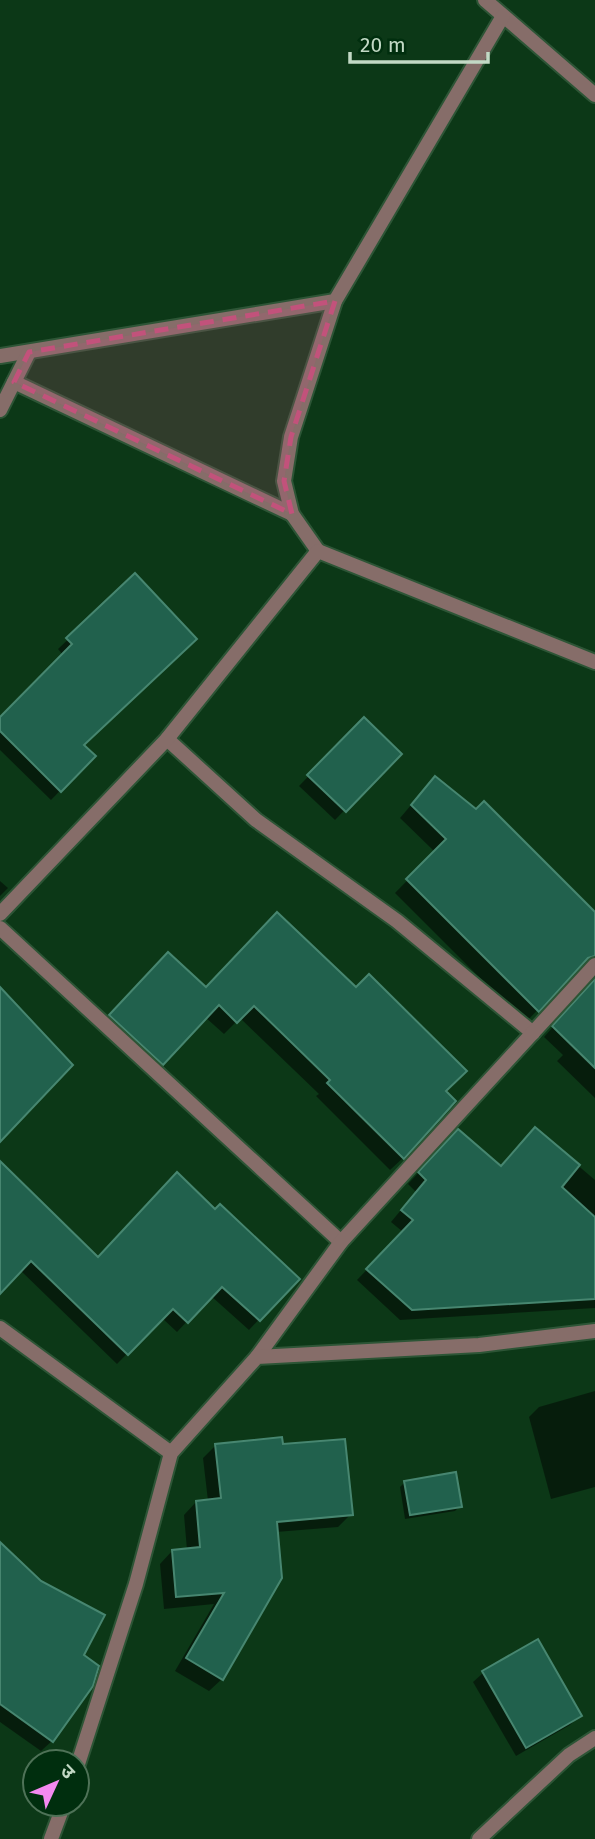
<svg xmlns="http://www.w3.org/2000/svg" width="595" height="1839" viewBox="0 0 595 1839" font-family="'Fira Sans','Noto Sans Devanagari',sans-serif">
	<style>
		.shadow { fill: #0007 }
		.building { fill: #21614d; stroke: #478670; stroke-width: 2 }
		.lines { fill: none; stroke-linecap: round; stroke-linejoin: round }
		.street-casing { stroke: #2d5536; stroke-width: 18 }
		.street { stroke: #866d69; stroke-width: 14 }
		.marked { fill: #c2527b; fill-opacity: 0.2; stroke: #c2527b; stroke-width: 5; stroke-dasharray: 14 9; stroke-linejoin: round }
	</style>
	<rect width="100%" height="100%" fill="#0c3817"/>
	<!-- shadow -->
	<g class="shadow">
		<polygon points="135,576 82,745 94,756 51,800 0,750 0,720 63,655 58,649"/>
		<polygon points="364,719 399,754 335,820 299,786"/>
		<polygon points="423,791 476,811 595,914 595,924 563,984 525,1023 395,893 435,852 400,818"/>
		<polygon points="0,881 8,888 0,896"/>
		<polygon points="264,927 444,1091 403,1158 390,1170 316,1096 319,1094 240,1018 224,1034 205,1017 149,1076 98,1029 156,967 205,990"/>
		<polygon points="569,1009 595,1015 595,1098 557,1061 563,1055 544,1037"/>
		<polygon points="535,1129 595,1180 595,1308 400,1320 357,1280 403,1232 391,1222 416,1192 408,1184 447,1142 501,1168"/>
		<polygon points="0,1164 98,1259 214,1212 297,1279 249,1330 211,1296 177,1332 162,1318 117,1364 20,1270 0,1291"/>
		<polygon points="595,1391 595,1487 551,1499 529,1417 539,1407"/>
		<polygon points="216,1445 281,1446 351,1514 338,1527 276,1532 222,1679 209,1691 175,1671 214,1604 164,1609 160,1564 172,1551 187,1550 184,1515 196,1502 208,1501 203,1458"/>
		<polygon points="405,1482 460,1506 455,1511 405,1519 400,1487"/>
		<polygon points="0,1544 81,1656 52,1741 41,1751 0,1722"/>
		<polygon points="537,1641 580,1715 570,1725 516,1756 473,1682 483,1673"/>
	</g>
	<!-- building -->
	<g class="building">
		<polygon points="135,573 197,639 84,745 96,756 61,792 0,731 0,717 72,644 66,638"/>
		<polygon points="364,717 402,754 346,812 307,775"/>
		<polygon points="435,776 476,809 484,801 595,912 595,956 588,958 539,1012 406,879 446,839 411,805"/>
		<polygon points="277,912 356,987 369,974 467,1071 446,1091 456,1101 404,1159 327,1083 330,1080 254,1006 237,1023 219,1005 163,1065 109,1015 168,952 206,987"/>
		<polygon points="595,979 595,1068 552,1026"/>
		<polygon points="0,987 73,1065 0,1142"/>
		<polygon points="535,1127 580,1165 562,1187 595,1217 595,1299 412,1310 366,1269 413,1220 401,1210 426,1180 418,1172 458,1129 501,1166"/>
		<polygon points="0,1161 98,1257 177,1172 215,1209 220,1204 300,1279 260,1321 222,1287 188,1323 173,1309 128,1355 31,1261 0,1294"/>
		<polygon points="282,1437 283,1444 345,1439 353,1515 277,1522 282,1578 223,1680 186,1658 224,1593 176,1597 172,1550 200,1547 196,1501 221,1498 215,1444"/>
		<polygon points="456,1472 462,1507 410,1515 404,1481"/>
		<polygon points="0,1542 41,1581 105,1615 84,1655 99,1666 93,1686 53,1742 0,1704"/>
		<polygon points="538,1639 582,1716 526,1748 482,1671"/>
	</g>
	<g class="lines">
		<!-- street casing -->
		<g class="street-casing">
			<g id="street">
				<polyline points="485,0 595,95"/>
				<polyline points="0,356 335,301"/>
				<polyline points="14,382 292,514"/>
				<polyline points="0,410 29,352"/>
				<polyline points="318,551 292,514 284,481 291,437 335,301 503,16"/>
				<polyline points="167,739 256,820 397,921 533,1033"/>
				<polyline points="0,914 167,739 318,551 595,662"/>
				<polyline points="0,928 341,1242"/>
				<polyline points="0,1328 171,1453"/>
				<polyline points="257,1357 341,1242 595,965"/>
				<polyline points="77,1767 136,1584 171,1453 257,1357 479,1345 595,1331"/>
				<polyline points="51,1839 64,1804"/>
				<polyline points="479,1839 569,1755 595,1738"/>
			</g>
		</g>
		<!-- street -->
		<use href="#street" class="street"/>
	</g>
	<!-- marked area -->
	<path class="marked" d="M335,301L291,437L284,481L292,514L14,382L29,352Z"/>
	<!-- north arrow -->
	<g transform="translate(56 1783) rotate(46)"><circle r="33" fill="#002e0e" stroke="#4e7257" stroke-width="2"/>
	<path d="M0-5L12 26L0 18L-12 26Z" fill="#f489f0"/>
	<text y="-10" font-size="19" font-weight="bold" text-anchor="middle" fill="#c2d9c5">उ</text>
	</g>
	<!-- scale -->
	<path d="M350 52v10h138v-10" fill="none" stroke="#c2d9c5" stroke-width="3.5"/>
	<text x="360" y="52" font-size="21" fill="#c2d9c5" stroke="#002e0e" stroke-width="5" paint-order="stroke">20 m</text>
</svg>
